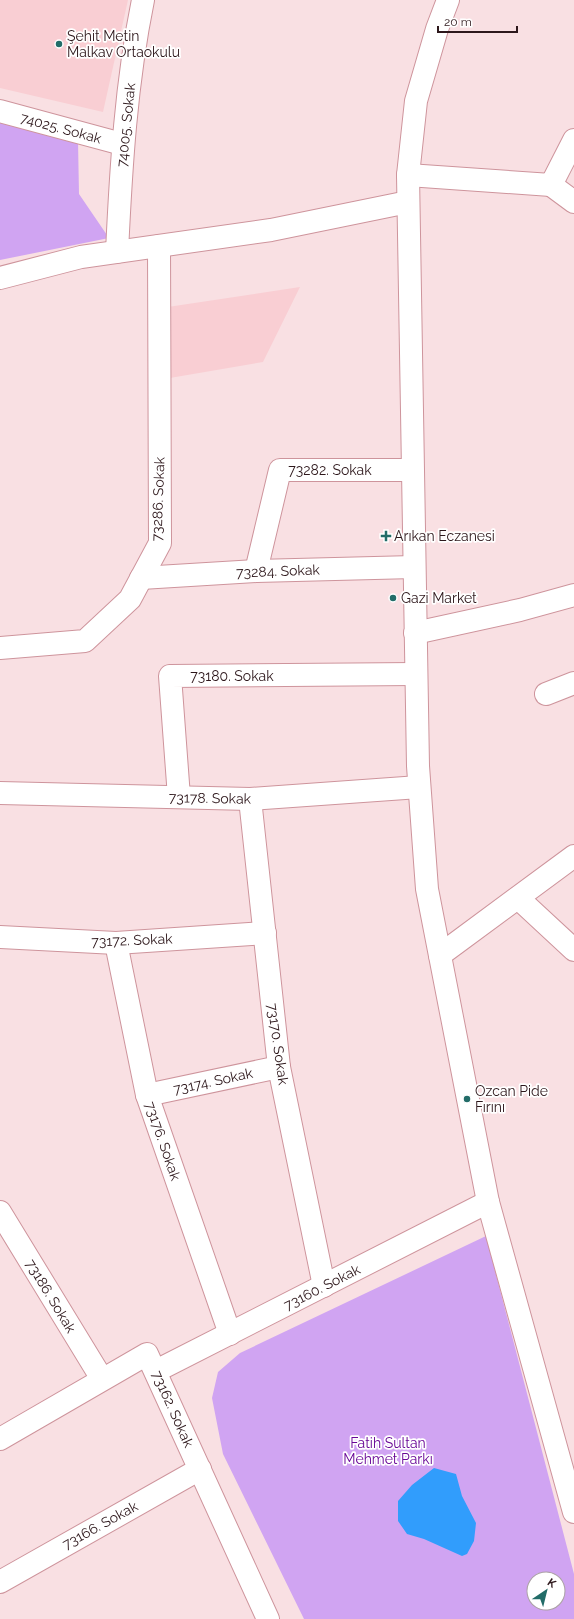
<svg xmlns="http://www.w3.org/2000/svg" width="574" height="1619" viewBox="0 0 574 1619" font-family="Raleway,sans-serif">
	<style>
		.built { fill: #f9ced3 }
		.green { fill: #d0a4f2; fill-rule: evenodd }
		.water { fill: #319dfc }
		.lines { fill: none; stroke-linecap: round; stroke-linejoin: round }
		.street-casing { stroke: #ce949c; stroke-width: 24 }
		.secondary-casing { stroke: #ce949c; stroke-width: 24 }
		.street { stroke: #fff; stroke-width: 22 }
		.secondary { stroke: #fff; stroke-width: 22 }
		.poi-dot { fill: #226c68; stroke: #fff; stroke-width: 1.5 }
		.labels { text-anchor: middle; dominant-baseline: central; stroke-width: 3.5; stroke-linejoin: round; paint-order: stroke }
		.poi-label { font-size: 14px; fill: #2d171b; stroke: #fff; text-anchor: start }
		.street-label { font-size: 14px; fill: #2d171b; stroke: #fff }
		.park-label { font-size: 14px; fill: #680696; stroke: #fff }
	</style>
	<rect width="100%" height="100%" fill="#f9e0e3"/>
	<!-- built -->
	<g class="built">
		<polygon points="0,0 128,0 103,112 0,88"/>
		<polygon points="300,287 263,362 164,379 161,308"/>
	</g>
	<!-- green -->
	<g class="green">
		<polygon points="0,122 78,141 79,194 109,238 0,260"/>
		<path d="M486,1236L574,1574V1619H304L223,1454L212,1398L218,1372L240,1353ZM534,1579H558V1603H534Z"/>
	</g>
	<!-- water -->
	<polygon class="water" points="434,1468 456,1474 462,1496 476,1523 474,1541 467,1554 462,1556 424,1539 407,1534 398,1521 398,1501 412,1485"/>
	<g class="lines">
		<!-- street casing -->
		<g class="street-casing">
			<g id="street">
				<polyline points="0,111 122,144"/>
				<polyline points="408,175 551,185 574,140"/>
				<polyline points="551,185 574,202"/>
				<path d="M117,252C121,167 126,83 143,0"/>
				<polyline points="256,571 280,470 412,470"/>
				<polyline points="141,578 256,571 414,567"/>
				<polyline points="0,648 85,641 130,599 160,543 159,246"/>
				<polyline points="546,694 574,683"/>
				<polyline points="0,793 250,799 419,787"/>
				<polyline points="179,797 170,676 416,674"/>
				<polyline points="250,799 279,1067 324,1286"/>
				<polyline points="518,898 574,950"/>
				<polyline points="0,937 116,943 265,933"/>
				<polyline points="116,943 147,1095 230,1334"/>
				<polyline points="440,955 574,856"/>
				<polyline points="147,1095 279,1067"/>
				<polyline points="0,1212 102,1379"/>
				<polyline points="156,1371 488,1202"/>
				<polyline points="0,1439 147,1354 268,1619"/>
				<polyline points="0,1582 200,1469"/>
			</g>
		</g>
		<!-- secondary casing -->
		<g class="secondary-casing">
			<g id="secondary">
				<polyline points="448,0 437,29 416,101 408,175 418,766 427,889 488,1202 574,1512"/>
				<polyline points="0,278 81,257 271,230 408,202"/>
				<polyline points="415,633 520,610 574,595"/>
			</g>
		</g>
		<!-- street -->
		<use href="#street" class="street"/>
		<!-- secondary -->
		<use href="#secondary" class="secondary"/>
	</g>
	<!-- markers -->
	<g class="poi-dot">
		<circle cx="59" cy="44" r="4"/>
		<path d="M384 530h4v4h4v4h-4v4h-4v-4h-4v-4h4z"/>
		<circle cx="393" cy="598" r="4"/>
		<circle cx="467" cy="1099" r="4"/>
	</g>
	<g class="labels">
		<!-- poi labels -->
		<g class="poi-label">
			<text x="67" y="36">Şehit Metin<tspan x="67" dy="16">Malkav Ortaokulu</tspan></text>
			<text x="394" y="536">Arıkan Eczanesi</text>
			<text x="401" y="598">Gazi Market</text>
			<text x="475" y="1091">Ozcan Pide<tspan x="475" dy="16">Fırını</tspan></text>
		</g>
		<!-- street labels -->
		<g class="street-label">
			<text transform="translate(126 125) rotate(-84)">74005. Sokak</text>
			<text transform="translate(61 128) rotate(15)">74025. Sokak</text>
			<text x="330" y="470">73282. Sokak</text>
			<text transform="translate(158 499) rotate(-88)">73286. Sokak</text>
			<text transform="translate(278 571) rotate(-2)">73284. Sokak</text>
			<text x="232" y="676">73180. Sokak</text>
			<text transform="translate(210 798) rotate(1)">73178. Sokak</text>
			<text transform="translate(132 940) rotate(-2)">73172. Sokak</text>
			<text transform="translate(278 1044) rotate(82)">73170. Sokak</text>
			<text transform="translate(213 1081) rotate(-12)">73174. Sokak</text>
			<text transform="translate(163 1141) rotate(71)">73176. Sokak</text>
			<text transform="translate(322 1287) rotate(-27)">73160. Sokak</text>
			<text transform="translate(51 1296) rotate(59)">73186. Sokak</text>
			<text transform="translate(173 1409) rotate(66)">73162. Sokak</text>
			<text transform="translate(100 1525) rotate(-29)">73166. Sokak</text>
		</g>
		<!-- park labels -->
		<g class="park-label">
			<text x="388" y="1443">Fatih Sultan<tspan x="388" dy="16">Mehmet Parkı</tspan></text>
		</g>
	</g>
	<!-- north arrow -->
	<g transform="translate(546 1591) rotate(35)"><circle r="19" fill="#ffffff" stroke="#aba2a4"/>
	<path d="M0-3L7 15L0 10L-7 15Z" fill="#226c68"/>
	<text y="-6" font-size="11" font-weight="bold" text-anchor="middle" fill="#2d171b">K</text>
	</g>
	<!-- scale -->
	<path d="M438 26v6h79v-6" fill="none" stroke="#2d171b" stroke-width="2"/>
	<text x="444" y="26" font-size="12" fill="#2d171b" stroke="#ffffff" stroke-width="3" paint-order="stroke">20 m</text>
</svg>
